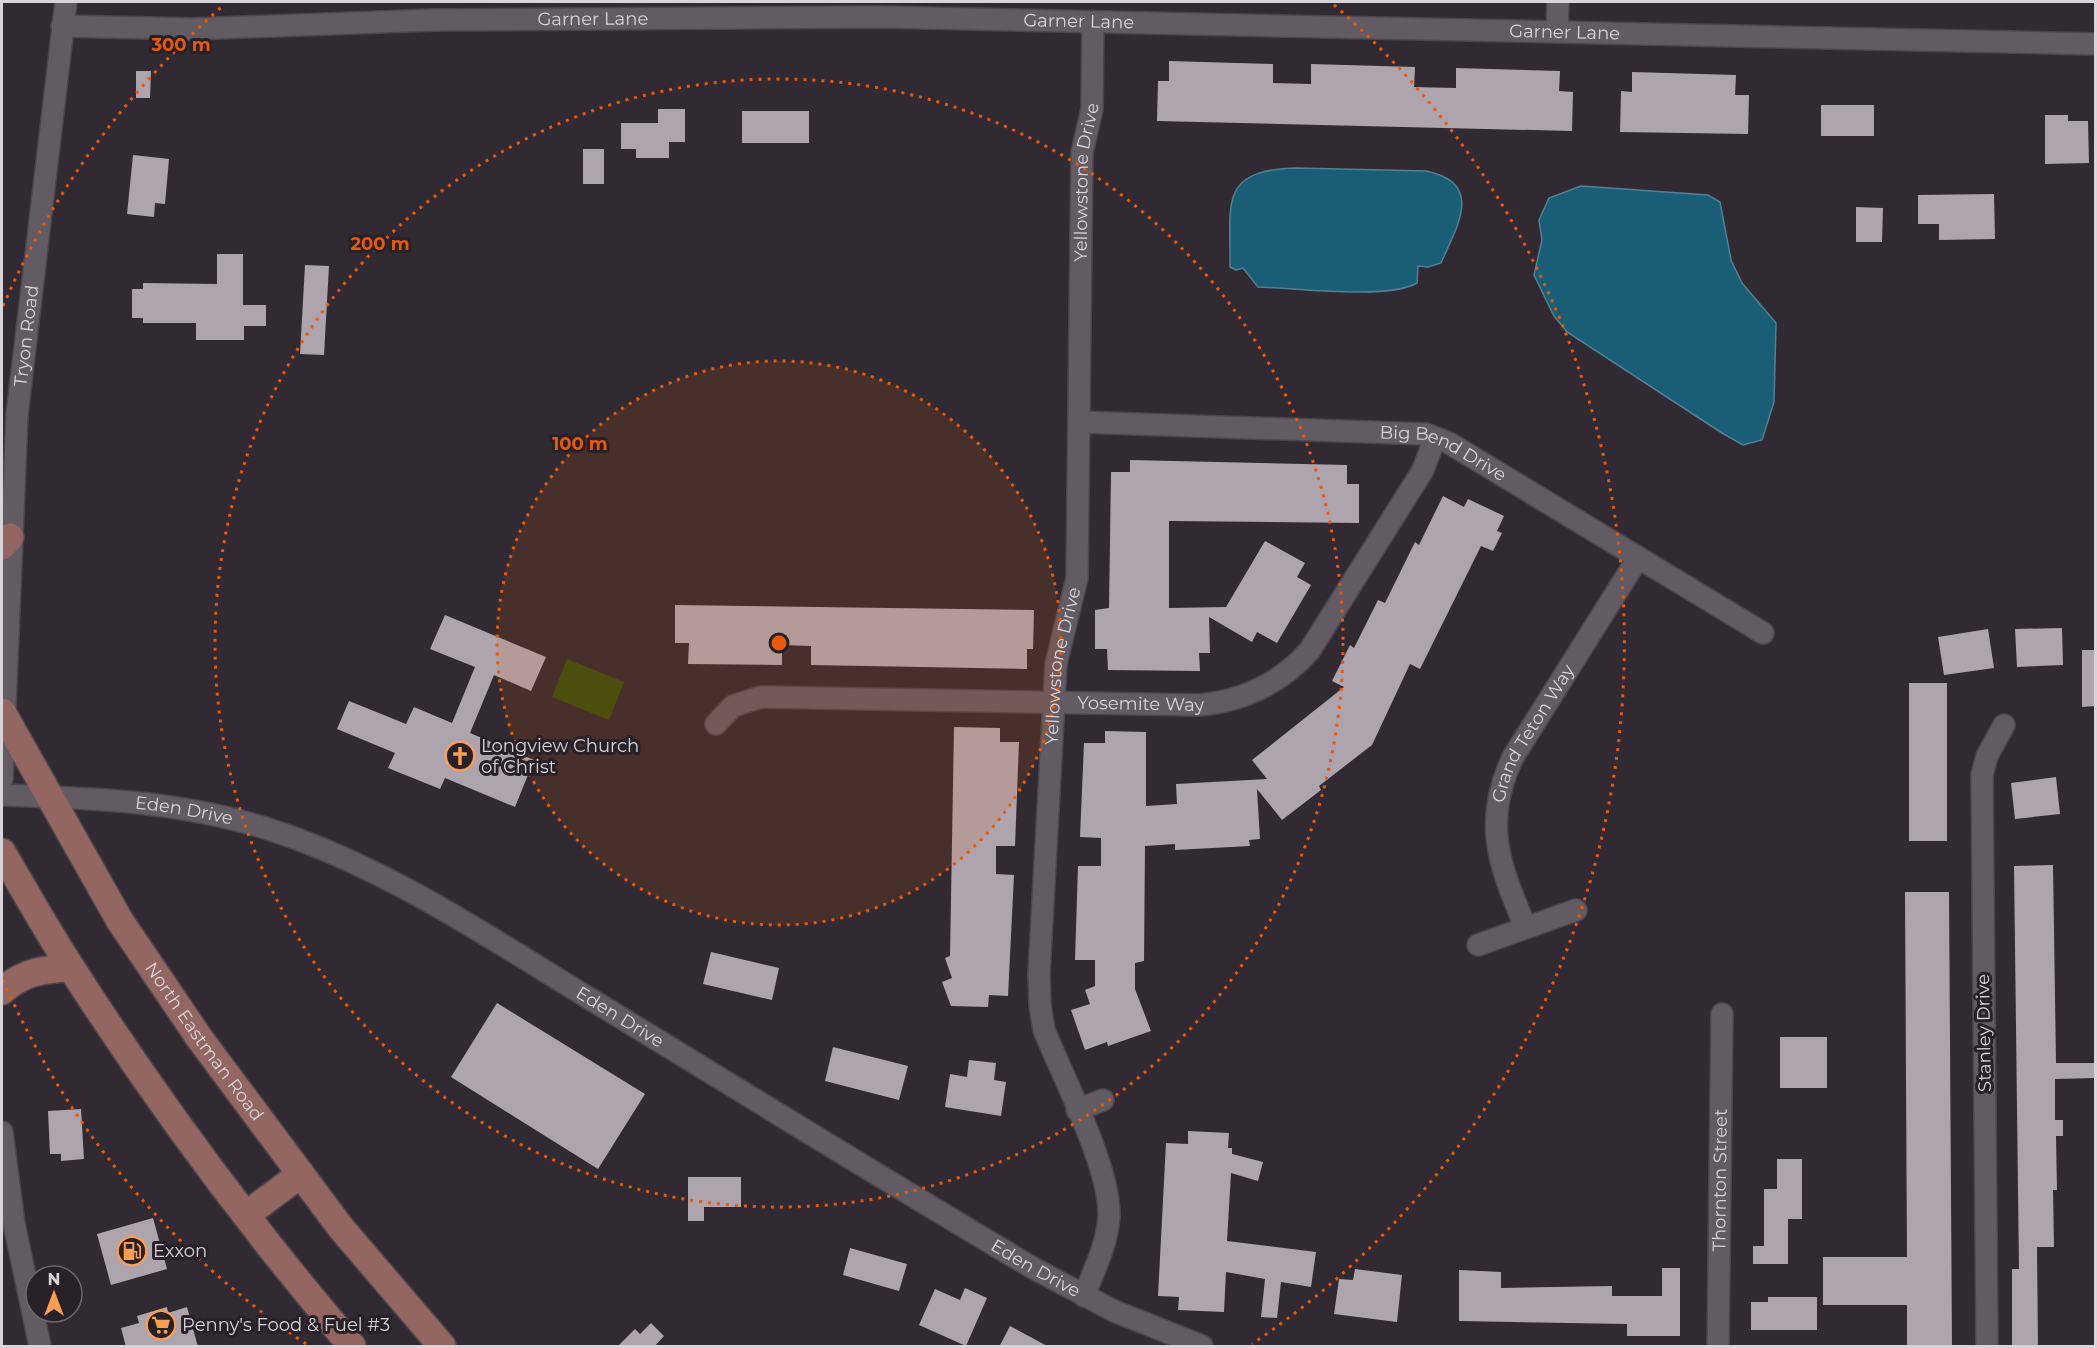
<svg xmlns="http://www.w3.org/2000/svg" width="2097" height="1348" viewBox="0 0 2097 1348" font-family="Montserrat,sans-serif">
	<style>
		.green { fill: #374d0e }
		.water { fill: #195e76; stroke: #538194; stroke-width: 1.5 }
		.building { fill: #aea4ad }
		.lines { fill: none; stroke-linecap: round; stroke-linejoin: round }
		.minor-casing { stroke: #4c454b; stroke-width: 24 }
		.major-casing { stroke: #4c454b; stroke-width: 30 }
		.minor { stroke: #635b63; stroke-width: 21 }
		.major { stroke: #946661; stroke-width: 27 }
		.ring { fill: none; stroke: #e8590c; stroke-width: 3; stroke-dasharray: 3 6 }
		.labels { text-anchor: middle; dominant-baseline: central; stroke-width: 6; stroke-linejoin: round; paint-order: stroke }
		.street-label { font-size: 18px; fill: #d9d4d9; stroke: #282128 }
		.poi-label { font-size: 18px; fill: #d9d4d9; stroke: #282128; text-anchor: start }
		.centre { fill: #e8590c; stroke: #282128; stroke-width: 3 }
		.ring-label { font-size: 18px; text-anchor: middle; font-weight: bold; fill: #e8590c; stroke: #282128; stroke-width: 6; stroke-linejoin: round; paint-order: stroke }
	</style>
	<rect width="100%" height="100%" fill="#322a32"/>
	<!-- green -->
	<polygon class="green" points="567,659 624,682 609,720 552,697"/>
	<!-- water -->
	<g class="water">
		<path d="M1297,168L1426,171C1485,183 1457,226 1441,263L1428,267L1418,266L1417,283C1388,300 1294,288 1258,287L1243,268L1236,270L1230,267C1231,203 1218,170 1297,168Z"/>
		<polygon points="1581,186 1708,195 1720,202 1731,260 1742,283 1776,323 1774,402 1762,440 1743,445 1722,433 1567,332 1554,316 1534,275 1542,240 1539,220 1549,198"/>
	</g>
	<!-- building -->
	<g class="building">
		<polygon points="1169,61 1273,64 1273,83 1311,84 1311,64 1415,67 1414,87 1456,88 1456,68 1560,71 1559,91 1573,92 1572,131 1157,121 1158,81 1169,81"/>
		<polygon points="136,71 151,71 150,98 136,98"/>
		<polygon points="1632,72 1736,75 1735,95 1749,95 1748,134 1620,132 1621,91 1632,92"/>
		<rect x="1821" y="105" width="53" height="31"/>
		<polygon points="658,109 685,109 685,142 669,142 669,158 636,158 636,149 621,149 621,123 658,123"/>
		<rect x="742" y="111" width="67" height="32"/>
		<polygon points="2045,115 2068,115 2068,121 2088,121 2089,163 2045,164"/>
		<rect x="583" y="149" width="21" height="35"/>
		<polygon points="133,155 169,159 165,204 155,203 154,217 127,214"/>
		<polygon points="1994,194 1995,239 1939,240 1939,224 1918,224 1918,195"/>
		<polygon points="1856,207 1883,208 1882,242 1856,242"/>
		<polygon points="217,254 243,254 243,305 266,305 266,326 244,326 244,340 196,340 196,323 143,323 143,318 132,318 132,289 143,289 143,283 217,284"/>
		<polygon points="305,265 329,266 324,355 300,354"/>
		<polygon points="1130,460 1347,465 1347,484 1359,484 1359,523 1169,521 1169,608 1226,607 1265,541 1305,563 1297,577 1311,585 1277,643 1257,632 1252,642 1209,617 1210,653 1199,653 1200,671 1108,670 1107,649 1095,649 1095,610 1109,608 1111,472 1130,472"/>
		<polygon points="1443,496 1464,507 1468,499 1504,516 1497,531 1502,533 1493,551 1481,546 1420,669 1410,664 1372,745 1319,786 1321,790 1282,820 1257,789 1260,839 1249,840 1250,846 1175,850 1175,844 1145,846 1144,961 1135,963 1135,989 1151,1031 1108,1046 1107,1042 1085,1050 1071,1010 1090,1004 1085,990 1095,986 1095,960 1075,960 1078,866 1101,866 1101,838 1080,837 1084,743 1105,743 1105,731 1146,732 1146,806 1177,804 1176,784 1267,779 1252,760 1344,687 1332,681 1350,645 1354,648 1378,600 1385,603 1415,542 1419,545"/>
		<polygon points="675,605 1034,610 1033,649 1027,649 1027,669 811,665 811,646 782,645 782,665 688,664 689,643 675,643"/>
		<polygon points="445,615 546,657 531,691 494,675 470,733 534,760 515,807 445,778 440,789 388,768 395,753 337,729 349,701 406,724 414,707 452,723 475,667 430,649"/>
		<polygon points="2062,628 2063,665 2017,667 2015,629"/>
		<polygon points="1988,629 1994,668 1944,675 1938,637"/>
		<polygon points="2082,650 2096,650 2096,706 2082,707"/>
		<rect x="1909" y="683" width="38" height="158"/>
		<polygon points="954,727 1000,728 1000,742 1019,742 1015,846 996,846 996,874 1014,875 1008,996 989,995 988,1007 951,1006 942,982 952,978 945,958 950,956"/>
		<polygon points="2056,777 2060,814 2015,819 2011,783"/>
		<polygon points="2053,865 2056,1063 2096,1063 2096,1078 2055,1079 2055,1120 2063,1120 2063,1136 2056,1136 2057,1190 2053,1190 2054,1247 2037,1247 2038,1347 2012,1347 2012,1269 2019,1269 2014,866"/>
		<polygon points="1905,892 1949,892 1952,1347 1907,1347 1907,1305 1823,1305 1823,1257 1907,1257"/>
		<polygon points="711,952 779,968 772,1000 703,984"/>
		<polygon points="497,1003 645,1094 598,1169 451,1077"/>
		<rect x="1780" y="1037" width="47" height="51"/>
		<polygon points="833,1047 908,1066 899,1100 825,1081"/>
		<polygon points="969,1060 996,1063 994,1080 1006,1082 1001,1116 945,1107 950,1074 967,1077"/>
		<polygon points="81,1109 84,1159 61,1161 61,1154 50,1154 48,1111"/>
		<polygon points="1188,1131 1229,1133 1228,1148 1232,1148 1232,1154 1263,1162 1258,1181 1231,1173 1227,1241 1316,1252 1311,1287 1281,1282 1277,1318 1261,1317 1265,1279 1226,1272 1224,1312 1178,1310 1179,1297 1158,1296 1166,1143 1188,1144"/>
		<polygon points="1777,1159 1802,1159 1802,1219 1788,1219 1788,1264 1753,1264 1753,1246 1764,1246 1764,1189 1777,1189"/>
		<polygon points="688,1177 741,1177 741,1207 704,1207 704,1221 688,1221"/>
		<polygon points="153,1218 167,1269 111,1285 97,1234"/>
		<polygon points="850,1248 907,1264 899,1291 843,1275"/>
		<polygon points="1662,1268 1680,1268 1680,1336 1627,1336 1627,1324 1459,1321 1459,1270 1501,1272 1501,1288 1612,1286 1612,1296 1662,1296"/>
		<polygon points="1355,1269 1402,1275 1397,1322 1334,1314 1339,1279 1353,1280"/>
		<polygon points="965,1288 987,1298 966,1346 919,1325 935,1289 960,1300"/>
		<polygon points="1768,1297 1817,1297 1817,1330 1751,1330 1751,1302 1768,1302"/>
		<polygon points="167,1307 168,1313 187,1307 198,1347 126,1347 121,1328 139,1323 137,1316"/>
		<polygon points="651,1323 664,1336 654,1347 617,1347 635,1329 640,1334"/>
		<polygon points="1010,1326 1049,1347 999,1347"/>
	</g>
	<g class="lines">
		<!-- minor casing -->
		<g class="minor-casing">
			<g id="minor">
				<path id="s1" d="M62,26L192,29L433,20L882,17L2096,44"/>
				<polyline points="1557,32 1558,2"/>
				<path id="s2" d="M1079,422L1426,434L1449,443L1763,633"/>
				<path id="s3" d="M716,724L733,706L761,697L1199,705C1243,701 1281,683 1310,650L1423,470L1435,438"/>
				<path id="s4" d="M2,779L17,415L66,2"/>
				<path id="s5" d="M2,795C91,798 178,801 265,828C383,865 487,936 592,1000C739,1090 885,1180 1033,1268L1114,1311L1202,1346"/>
				<path id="s6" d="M1525,926C1499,864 1482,823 1513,757L1638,558"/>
				<polyline points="1478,945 1576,910"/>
				<polyline points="1077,1110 1103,1100"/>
				<polyline points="2,1132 14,1224 40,1346"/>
				<path id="s7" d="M1084,1296C1094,1270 1107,1245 1109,1217C1111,1169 1063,1077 1044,1030L1040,1005L1039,973L1056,664L1077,578L1082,152L1092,109L1093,22"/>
				<path id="s8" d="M1718,1346L1722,1014"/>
				<polyline points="1987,1346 1982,775 1987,756 2004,725"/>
			</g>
		</g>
		<!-- major casing -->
		<g class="major-casing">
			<g id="major">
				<polyline points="2,546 10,537"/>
				<path id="s9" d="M2,712L120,921L200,1039L341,1228L442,1346"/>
				<path d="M2,852C25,891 47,931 72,969C156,1100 251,1228 352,1346"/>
				<path d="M2,991C23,972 43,969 71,968"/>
				<polyline points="246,1215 301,1174"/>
			</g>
		</g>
		<!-- minor -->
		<use href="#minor" class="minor"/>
		<!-- major -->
		<use href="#major" class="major"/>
	</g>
	<!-- distance rings -->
	<circle cx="779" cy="643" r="282" fill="#e8590c" fill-opacity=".12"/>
	<g class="ring">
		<circle cx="779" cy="643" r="282"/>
		<circle cx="779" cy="643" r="564"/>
		<path d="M306 1344A846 846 0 0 1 3 980M3 306A846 846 0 0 1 224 5M1334 5A846 846 0 0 1 1252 1344"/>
	</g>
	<!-- icons -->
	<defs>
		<g id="church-ring" transform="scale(1.5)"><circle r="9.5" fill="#282128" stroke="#fb9e51" stroke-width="1.5"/><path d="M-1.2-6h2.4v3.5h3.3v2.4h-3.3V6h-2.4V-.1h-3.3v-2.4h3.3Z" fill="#fb9e51"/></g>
		<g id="fuel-ring" transform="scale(1.5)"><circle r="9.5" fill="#282128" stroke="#fb9e51" stroke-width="1.5"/><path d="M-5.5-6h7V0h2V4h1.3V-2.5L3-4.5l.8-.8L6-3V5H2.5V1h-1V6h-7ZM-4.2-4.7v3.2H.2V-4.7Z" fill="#fb9e51"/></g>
		<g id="supermarket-ring" transform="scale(1.5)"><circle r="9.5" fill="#282128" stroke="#fb9e51" stroke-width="1.5"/><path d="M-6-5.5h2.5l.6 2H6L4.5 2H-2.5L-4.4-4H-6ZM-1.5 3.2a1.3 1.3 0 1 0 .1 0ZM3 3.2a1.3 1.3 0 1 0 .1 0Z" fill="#fb9e51"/></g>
	</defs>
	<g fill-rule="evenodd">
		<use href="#church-ring" x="460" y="756"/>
		<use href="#fuel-ring" x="132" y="1251"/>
		<use href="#supermarket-ring" x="161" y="1325"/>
	</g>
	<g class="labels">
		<!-- street labels -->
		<g class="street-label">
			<text stroke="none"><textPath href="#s1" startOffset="531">Garner Lane</textPath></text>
			<text stroke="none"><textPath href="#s1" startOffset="1017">Garner Lane</textPath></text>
			<text stroke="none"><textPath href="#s1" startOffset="1503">Garner Lane</textPath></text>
			<text stroke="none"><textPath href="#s7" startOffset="1134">Yellowstone Drive</textPath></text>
			<text stroke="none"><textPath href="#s4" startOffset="444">Tryon Road</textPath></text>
			<text stroke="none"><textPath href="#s2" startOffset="369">Big Bend Drive</textPath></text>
			<text stroke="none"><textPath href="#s7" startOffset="648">Yellowstone Drive</textPath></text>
			<text stroke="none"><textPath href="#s3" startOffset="434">Yosemite Way</textPath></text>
			<text stroke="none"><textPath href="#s6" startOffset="206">Grand Teton Way</textPath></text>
			<text stroke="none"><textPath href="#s5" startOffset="183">Eden Drive</textPath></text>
			<text stroke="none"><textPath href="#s5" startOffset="669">Eden Drive</textPath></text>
			<text transform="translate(1984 1033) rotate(-91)">Stanley Drive</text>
			<text stroke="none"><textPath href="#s9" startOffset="387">North Eastman Road</textPath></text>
			<text stroke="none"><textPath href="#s8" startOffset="166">Thornton Street</textPath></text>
			<text stroke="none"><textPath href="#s5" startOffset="1155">Eden Drive</textPath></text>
		</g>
		<!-- poi labels -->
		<g class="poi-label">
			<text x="481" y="746">Longview Church<tspan x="481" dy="21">of Christ</tspan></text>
			<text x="153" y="1251">Exxon</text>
			<text x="182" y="1325">Penny's Food &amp; Fuel #3</text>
		</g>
	</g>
	<circle cx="779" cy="643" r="9" class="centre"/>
	<g class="ring-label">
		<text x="181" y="51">300 m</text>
		<text x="380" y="250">200 m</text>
		<text x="580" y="450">100 m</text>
	</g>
	<!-- border -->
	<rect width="2097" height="1348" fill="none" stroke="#d9d4d9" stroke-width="6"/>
	<!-- north arrow -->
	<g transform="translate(54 1294)"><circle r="28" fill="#282128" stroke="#6f696f" stroke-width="1.5"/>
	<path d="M0-4.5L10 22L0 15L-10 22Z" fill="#fb9e51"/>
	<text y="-9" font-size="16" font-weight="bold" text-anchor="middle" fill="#d9d4d9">N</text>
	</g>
</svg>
